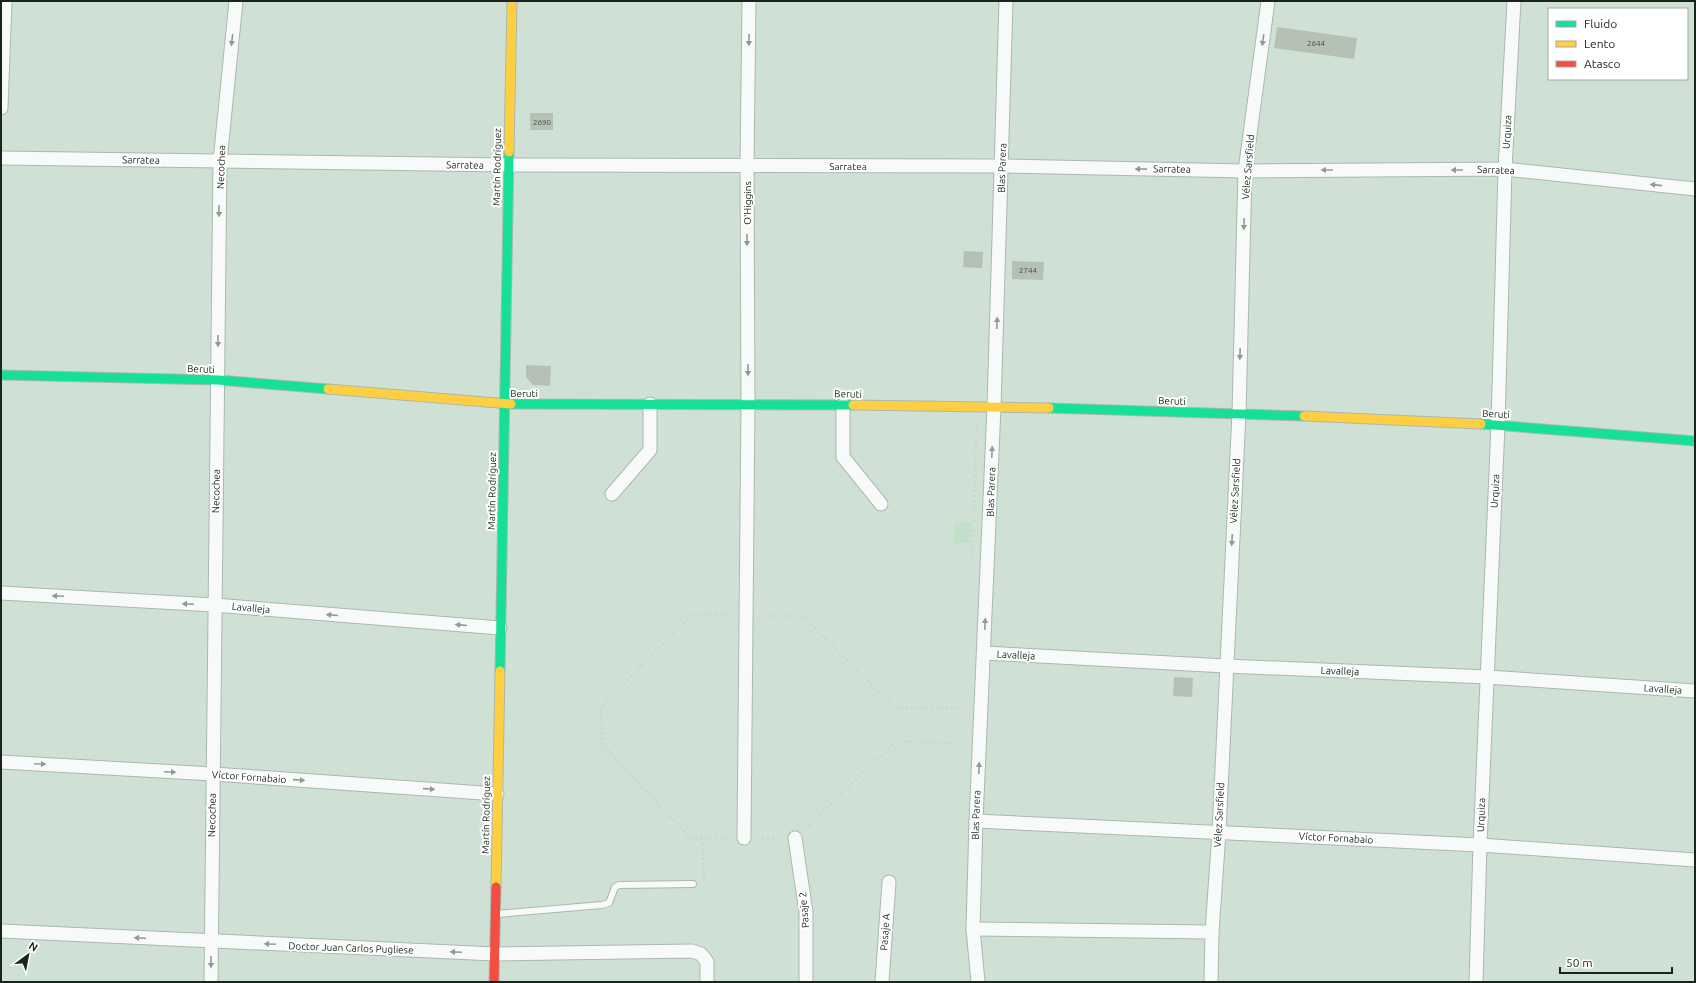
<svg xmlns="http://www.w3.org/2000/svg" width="1696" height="983" viewBox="0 0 1696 983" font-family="Ubuntu,sans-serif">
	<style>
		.built { fill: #c2dfca }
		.building { fill: #b6c1b5 }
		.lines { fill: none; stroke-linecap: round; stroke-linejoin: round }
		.lane-casing { stroke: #abb8af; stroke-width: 8 }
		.street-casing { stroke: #abb8af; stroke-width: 15 }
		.fast-casing { stroke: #abb8af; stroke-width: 11 }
		.slow-casing { stroke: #abb8af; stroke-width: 11 }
		.jam-casing { stroke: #abb8af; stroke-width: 11 }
		.path { stroke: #ced4d0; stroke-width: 2.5; stroke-dasharray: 2 3; stroke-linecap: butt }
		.lane { stroke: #f8faf9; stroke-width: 6 }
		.street { stroke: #f8faf9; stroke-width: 13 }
		.fast { stroke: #16e098; stroke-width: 9 }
		.slow { stroke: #ffcf43; stroke-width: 9 }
		.jam { stroke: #f24e42; stroke-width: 9 }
		.oneway { fill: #939a96 }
		.labels { text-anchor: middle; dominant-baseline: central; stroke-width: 4; stroke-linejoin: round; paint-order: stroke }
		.number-label { font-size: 8px; fill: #404b42 }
		.street-label { font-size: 10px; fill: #18241c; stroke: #fff }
	</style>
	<rect width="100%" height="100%" fill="#cfe1d4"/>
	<!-- built -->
	<polygon class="built" points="955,522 971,522 971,543 954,543"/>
	<!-- building -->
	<g class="building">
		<polygon points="1277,27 1357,38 1354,59 1274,48"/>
		<rect x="530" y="113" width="23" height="17"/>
		<polygon points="964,251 983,252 982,268 963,267"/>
		<polygon points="1012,261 1044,262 1043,280 1012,279"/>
		<polygon points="526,365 551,366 550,386 533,385 526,377"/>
		<polygon points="1174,677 1193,678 1192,697 1173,696"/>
	</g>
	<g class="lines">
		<!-- lane casing -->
		<g class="lane-casing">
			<polyline id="lane" points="497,914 602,905 609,903 615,887 619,885 693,884"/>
		</g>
		<!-- street casing -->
		<g class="street-casing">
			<g id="street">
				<polyline points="1,108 5,1"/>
				<polyline points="1,158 508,165 1002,166 1245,171 1505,169 1695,189"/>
				<polyline points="843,405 843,457 881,504"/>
				<polyline points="612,494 650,450 650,404"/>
				<polyline points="1,593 214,605 500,628"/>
				<polyline points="984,653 1226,666 1487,677 1695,691"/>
				<polyline points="1,762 213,774 497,794"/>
				<polyline points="976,821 1480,845 1695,860"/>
				<polyline points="744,838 748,404 747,165 749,1"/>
				<polyline points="795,838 806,912 806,982"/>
				<polyline points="973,929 1212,932"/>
				<polyline points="1,931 495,954 692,951 701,954 707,962 707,982"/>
				<polyline points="211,982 220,161 236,1"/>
				<polyline points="882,982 889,882"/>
				<polyline points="978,982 973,929 976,821 994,407 1006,1"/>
				<polyline points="1211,982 1212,932 1219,832 1239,413 1245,171 1268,1"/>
				<polyline points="1476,982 1480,845 1498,425 1505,169 1514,1"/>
			</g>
		</g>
		<!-- fast casing -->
		<g class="fast-casing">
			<g id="fast">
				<polyline points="1,375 218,380 328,389"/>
				<polyline points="511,404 853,405"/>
				<polyline points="1049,408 1304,416"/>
				<polyline points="1481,424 1695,441"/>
				<polyline points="500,671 509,152"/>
			</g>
		</g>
		<!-- slow casing -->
		<g class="slow-casing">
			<g id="slow">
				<polyline points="509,152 512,1"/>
				<polyline points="328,389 511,404"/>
				<polyline points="853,405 1049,408"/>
				<polyline points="1304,416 1481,424"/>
				<polyline points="496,887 500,671"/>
			</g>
		</g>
		<!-- jam casing -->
		<g class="jam-casing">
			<polyline id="jam" points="494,982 496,887"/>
		</g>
		<!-- path -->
		<g class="path">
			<polyline points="972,557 977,422"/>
			<polyline points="759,616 803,616 895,708 967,707"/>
			<polyline points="805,829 896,741 965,744"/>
			<polyline points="702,838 704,882"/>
			<polyline points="732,838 690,838 602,744 601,707 692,615 732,615"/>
			<polyline points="757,838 782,838"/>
		</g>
		<!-- lane -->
		<use href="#lane" class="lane"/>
		<!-- street -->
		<use href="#street" class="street"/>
		<!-- fast -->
		<use href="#fast" class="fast"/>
		<!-- slow -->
		<use href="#slow" class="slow"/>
		<!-- jam -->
		<use href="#jam" class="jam"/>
	</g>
	<!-- one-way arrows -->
	<defs><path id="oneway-solid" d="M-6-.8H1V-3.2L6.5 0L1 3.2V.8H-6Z"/></defs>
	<g class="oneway">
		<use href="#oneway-solid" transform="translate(232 40) rotate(96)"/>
		<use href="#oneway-solid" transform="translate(749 40) rotate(91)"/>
		<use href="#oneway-solid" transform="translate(1263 40) rotate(98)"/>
		<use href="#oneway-solid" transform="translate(1141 169) rotate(-179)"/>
		<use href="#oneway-solid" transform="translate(1327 170) rotate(180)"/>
		<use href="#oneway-solid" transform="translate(1457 170) rotate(180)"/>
		<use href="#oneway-solid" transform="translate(1656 185) rotate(-174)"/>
		<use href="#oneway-solid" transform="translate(219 211) rotate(90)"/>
		<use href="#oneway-solid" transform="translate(1244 224) rotate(92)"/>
		<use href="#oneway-solid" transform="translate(747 240) rotate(90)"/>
		<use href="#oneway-solid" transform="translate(997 323) rotate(-88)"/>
		<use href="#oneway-solid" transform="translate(218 341) rotate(90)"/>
		<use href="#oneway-solid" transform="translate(1240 354) rotate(92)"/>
		<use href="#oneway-solid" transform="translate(748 370) rotate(90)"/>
		<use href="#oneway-solid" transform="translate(992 452) rotate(-88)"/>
		<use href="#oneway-solid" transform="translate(1232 540) rotate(93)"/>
		<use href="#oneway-solid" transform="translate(58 596) rotate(-177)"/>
		<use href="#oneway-solid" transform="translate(188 604) rotate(-177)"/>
		<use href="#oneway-solid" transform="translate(332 615) rotate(-175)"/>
		<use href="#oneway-solid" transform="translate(985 624) rotate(-88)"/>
		<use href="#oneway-solid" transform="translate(461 625) rotate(-175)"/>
		<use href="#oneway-solid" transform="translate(40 764) rotate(3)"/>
		<use href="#oneway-solid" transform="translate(979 768) rotate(-87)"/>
		<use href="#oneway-solid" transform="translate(170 772) rotate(3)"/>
		<use href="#oneway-solid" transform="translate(299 780) rotate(4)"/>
		<use href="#oneway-solid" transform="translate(429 789) rotate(4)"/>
		<use href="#oneway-solid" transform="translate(140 938) rotate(-177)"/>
		<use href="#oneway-solid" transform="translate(270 944) rotate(-178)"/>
		<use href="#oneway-solid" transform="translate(456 952) rotate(-178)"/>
		<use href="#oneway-solid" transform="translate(211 962) rotate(90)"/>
	</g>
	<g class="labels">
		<!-- number labels -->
		<g class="number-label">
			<text x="1316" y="43">2644</text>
			<text x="542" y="122">2690</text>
			<text x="1028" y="270">2744</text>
		</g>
		<!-- street labels -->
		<g class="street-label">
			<text transform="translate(1507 132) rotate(-87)">Urquiza</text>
			<text transform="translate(141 160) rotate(1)">Sarratea</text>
			<text transform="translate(465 165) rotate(1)">Sarratea</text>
			<text x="848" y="166">Sarratea</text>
			<text transform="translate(221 167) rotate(-88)">Necochea</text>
			<text transform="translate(497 167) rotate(-89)">Martín Rodríguez</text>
			<text transform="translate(1248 167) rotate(-85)">Vélez Sarsfield</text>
			<text transform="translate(1002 168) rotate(-88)">Blas Parera</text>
			<text transform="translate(1172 169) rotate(1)">Sarratea</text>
			<text transform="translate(1496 170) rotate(2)">Sarratea</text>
			<text transform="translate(747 203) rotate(-90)">O'Higgins</text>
			<text transform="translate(201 369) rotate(2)">Beruti</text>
			<text x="524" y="393">Beruti</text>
			<text transform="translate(848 394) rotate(1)">Beruti</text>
			<text transform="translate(1172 401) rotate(2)">Beruti</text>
			<text transform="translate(1496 414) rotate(3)">Beruti</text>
			<text transform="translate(216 491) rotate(-89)">Necochea</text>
			<text transform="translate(492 491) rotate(-89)">Martín Rodríguez</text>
			<text transform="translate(1235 491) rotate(-87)">Vélez Sarsfield</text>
			<text transform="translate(1495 491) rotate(-87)">Urquiza</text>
			<text transform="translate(991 492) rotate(-88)">Blas Parera</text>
			<text transform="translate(251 608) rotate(5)">Lavalleja</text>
			<text transform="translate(1016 655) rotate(3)">Lavalleja</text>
			<text transform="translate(1340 671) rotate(2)">Lavalleja</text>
			<text transform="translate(1663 689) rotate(4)">Lavalleja</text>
			<text transform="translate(249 777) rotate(4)">Víctor Fornabaio</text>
			<text transform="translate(212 815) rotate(-89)">Necochea</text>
			<text transform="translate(486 815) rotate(-89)">Martín Rodríguez</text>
			<text transform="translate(976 815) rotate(-88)">Blas Parera</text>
			<text transform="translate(1219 815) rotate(-87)">Vélez Sarsfield</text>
			<text transform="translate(1481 815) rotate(-88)">Urquiza</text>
			<text transform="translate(1336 838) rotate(3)">Víctor Fornabaio</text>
			<text transform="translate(804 910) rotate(-95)">Pasaje 2</text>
			<text transform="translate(885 932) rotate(-86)">Pasaje A</text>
			<text transform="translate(351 948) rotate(2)">Doctor Juan Carlos Pugliese</text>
		</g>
	</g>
	<!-- border -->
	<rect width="1696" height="983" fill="none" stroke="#18241c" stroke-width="4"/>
	<!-- legend -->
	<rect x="1548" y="8" width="140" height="72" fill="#ffffff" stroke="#a3a7a4"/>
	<rect x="1556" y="21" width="20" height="6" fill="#16e098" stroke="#a3a7a4"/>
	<text x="1584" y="28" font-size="12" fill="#18241c">Fluido</text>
	<rect x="1556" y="41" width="20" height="6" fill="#ffcf43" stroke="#a3a7a4"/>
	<text x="1584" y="48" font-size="12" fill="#18241c">Lento</text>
	<rect x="1556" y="61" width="20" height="6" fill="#f24e42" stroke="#a3a7a4"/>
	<text x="1584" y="68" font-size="12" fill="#18241c">Atasco</text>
	<!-- north arrow -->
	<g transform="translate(28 955) rotate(32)" stroke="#ffffff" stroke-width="3" paint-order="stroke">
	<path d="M0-3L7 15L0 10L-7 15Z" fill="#18241c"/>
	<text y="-6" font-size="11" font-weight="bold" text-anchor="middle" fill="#18241c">N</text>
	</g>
	<!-- scale -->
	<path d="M1560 967v6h112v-6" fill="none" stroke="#18241c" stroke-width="2"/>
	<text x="1566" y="967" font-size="12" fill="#18241c" stroke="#ffffff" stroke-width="3" paint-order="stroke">50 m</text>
</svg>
